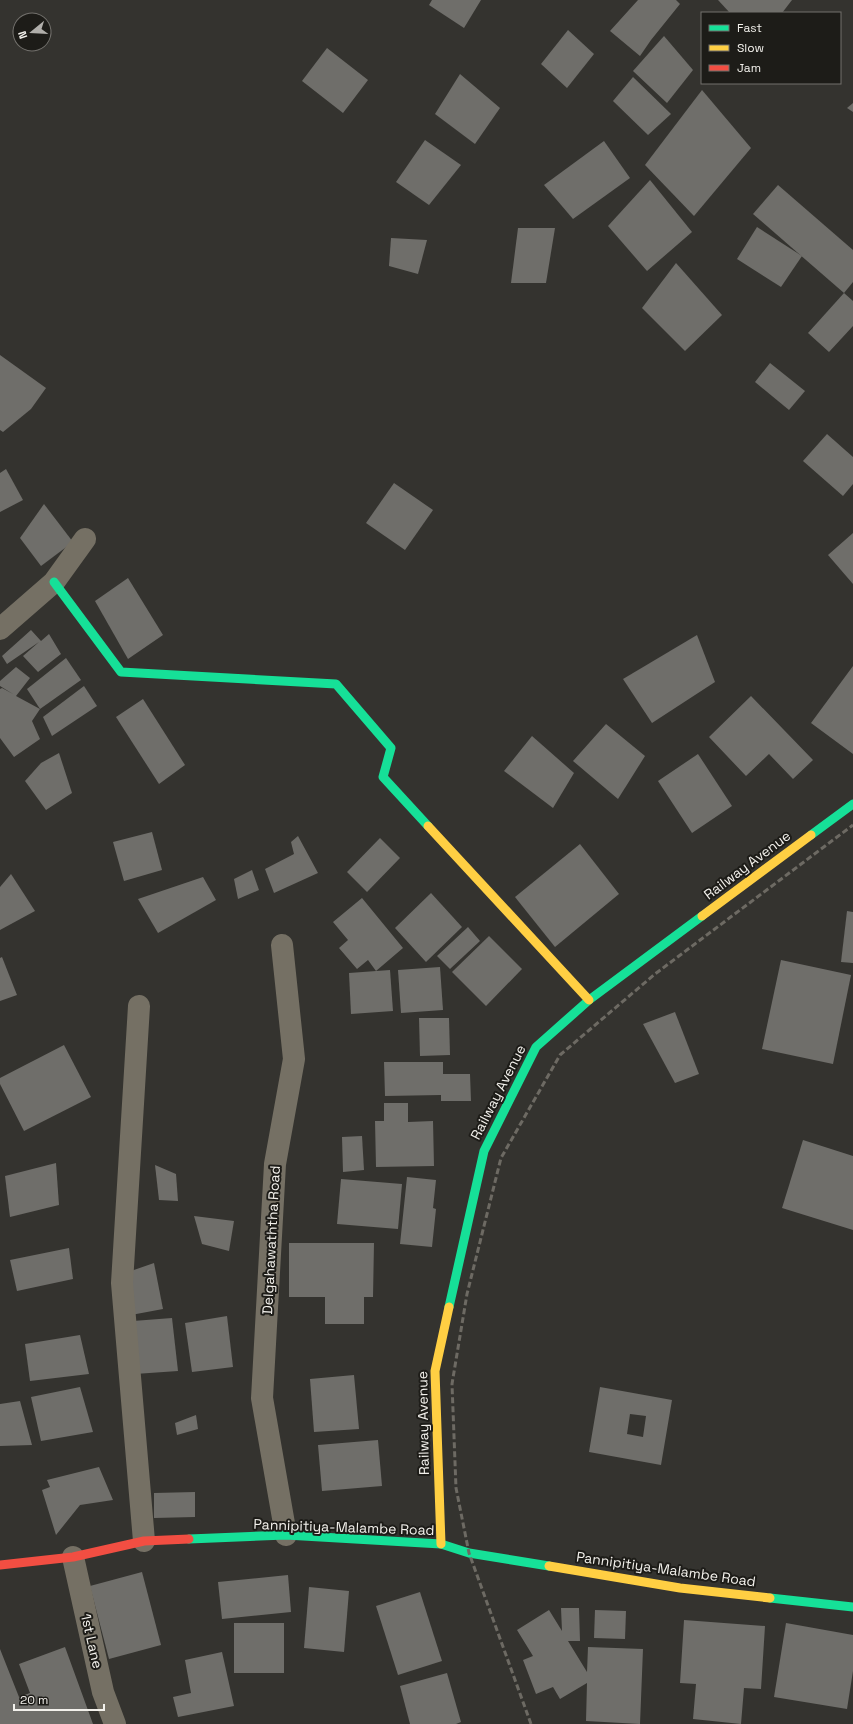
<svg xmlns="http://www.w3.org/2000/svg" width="853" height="1724" viewBox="0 0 853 1724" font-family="'Space Grotesk',sans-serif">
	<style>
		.building { fill: #6f6e6a; fill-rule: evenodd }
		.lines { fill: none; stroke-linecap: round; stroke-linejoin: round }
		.street { stroke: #757064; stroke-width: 22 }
		.fast { stroke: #16e098; stroke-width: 9 }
		.slow { stroke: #ffcf43; stroke-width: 9 }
		.jam { stroke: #f24e42; stroke-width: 9 }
		.rail { stroke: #6d6a63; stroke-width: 3; stroke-dasharray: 6 3; stroke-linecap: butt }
		.labels { text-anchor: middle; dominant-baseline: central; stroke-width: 4; stroke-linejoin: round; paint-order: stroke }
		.street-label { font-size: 14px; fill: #f3f1ec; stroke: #1d1c18 }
	</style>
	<rect width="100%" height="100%" fill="#34332f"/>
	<!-- building -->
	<g class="building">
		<polygon points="432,0 481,0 464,28 429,5"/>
		<polygon points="638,0 676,0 680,4 651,40 640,56 610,31"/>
		<polygon points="718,0 792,0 782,13 730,13"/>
		<polygon points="568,30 594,54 567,88 541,64"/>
		<polygon points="664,36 693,70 667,103 633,71"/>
		<polygon points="327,48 368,80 343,113 302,81"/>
		<polygon points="460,74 500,108 475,144 435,114"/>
		<polygon points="633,77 671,114 648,135 613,101"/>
		<polygon points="702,90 751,148 694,216 645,165"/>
		<polygon points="853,103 853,112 847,108"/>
		<polygon points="425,140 461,165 429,205 396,182"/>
		<polygon points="604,141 630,178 573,219 544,185"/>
		<polygon points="650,180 692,232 647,271 608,226"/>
		<polygon points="778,185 853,250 853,282 844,293 753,214"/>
		<polygon points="757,227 802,256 781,287 737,259"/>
		<polygon points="518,228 555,228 546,283 511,283"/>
		<polygon points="391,238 427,240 418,274 389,266"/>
		<polygon points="676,263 722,315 685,351 642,308"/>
		<polygon points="844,293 853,301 853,326 829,352 808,333"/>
		<polygon points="0,355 46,388 31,409 3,432 0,430"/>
		<polygon points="770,363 805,391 789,410 755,382"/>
		<polygon points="827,434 853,457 853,484 843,496 803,461"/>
		<polygon points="6,469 23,500 0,512 0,473"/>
		<polygon points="394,483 433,510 405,550 366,523"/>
		<polygon points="44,504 73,542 41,566 20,538"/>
		<polygon points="853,533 853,584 828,555"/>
		<polygon points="128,578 163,635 128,659 95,601"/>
		<polygon points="31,630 41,641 49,634 61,654 38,672 23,656 39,642 7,664 2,656"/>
		<polygon points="697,635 715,682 652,723 623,679"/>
		<polygon points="66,658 81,680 40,709 27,689"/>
		<polygon points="853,666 853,754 811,723"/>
		<polygon points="16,667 30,678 16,696 40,709 32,721 40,739 14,757 0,738 0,689 2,688 13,694 0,686 0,681"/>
		<polygon points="84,686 97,706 52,736 43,717"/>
		<polygon points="751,696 813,760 793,779 769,754 746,776 709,737"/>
		<polygon points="143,699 185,765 159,784 116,717"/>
		<polygon points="606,724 645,756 618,799 573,761"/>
		<polygon points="532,736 574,773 553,808 504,771"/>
		<polygon points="59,753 72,793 46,810 25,781 41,763"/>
		<polygon points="698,754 732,806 692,833 658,781"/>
		<polygon points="152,832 162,870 124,881 113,842"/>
		<polygon points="298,836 318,873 274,893 265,869 294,854 291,842"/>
		<polygon points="380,838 400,858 367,892 347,872"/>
		<polygon points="580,844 619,894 555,947 515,897"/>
		<polygon points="252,870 259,890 238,899 234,879"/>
		<polygon points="11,874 35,911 0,930 0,887"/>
		<polygon points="203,877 216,900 158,933 138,899"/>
		<polygon points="431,893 462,927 426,962 395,928"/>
		<polygon points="362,898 403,948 376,971 368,960 357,969 339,948 348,940 333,922"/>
		<polygon points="847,911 853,912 853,963 841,962"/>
		<polygon points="468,927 480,941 450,969 437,956"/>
		<polygon points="489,936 522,969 486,1006 452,972"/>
		<polygon points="2,957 17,995 0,1001 0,958"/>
		<polygon points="781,960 851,975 833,1064 762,1049"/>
		<polygon points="440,967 443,1010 401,1013 398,970"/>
		<polygon points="390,970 393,1011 351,1014 349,973"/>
		<polygon points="675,1012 699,1074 675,1083 643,1024"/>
		<polygon points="419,1018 449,1018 450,1055 420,1056"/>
		<polygon points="64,1045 91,1097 24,1131 0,1084 0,1078"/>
		<polygon points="384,1062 443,1062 443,1074 470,1074 471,1101 441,1101 441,1095 385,1096"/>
		<polygon points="384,1103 408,1103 408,1122 433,1121 434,1166 376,1167 375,1121 384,1121"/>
		<polygon points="362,1136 364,1170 343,1172 342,1137"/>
		<polygon points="803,1140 853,1156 853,1230 782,1208"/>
		<polygon points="56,1163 59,1205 10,1217 5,1176"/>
		<polygon points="155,1165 176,1174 178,1201 159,1200"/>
		<polygon points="407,1177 436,1180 433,1208 436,1209 432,1247 400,1244"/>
		<polygon points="341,1179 402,1184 398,1229 337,1224"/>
		<polygon points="194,1216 234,1221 229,1251 202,1244"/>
		<polygon points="289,1243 374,1243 373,1297 364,1297 364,1324 325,1324 325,1297 289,1297"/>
		<polygon points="69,1248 73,1279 17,1291 10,1260"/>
		<polygon points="154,1263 163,1309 131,1315 131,1271"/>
		<polygon points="227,1316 233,1367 192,1372 185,1323"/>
		<polygon points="172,1318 178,1371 135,1374 133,1321"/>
		<polygon points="80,1335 89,1374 30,1381 25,1344"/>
		<polygon points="354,1375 359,1429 314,1432 310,1379"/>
		<polygon points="80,1387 93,1432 41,1441 31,1397"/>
		<path d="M600,1387L672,1400L661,1465L589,1452ZM630,1414L646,1416L643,1437L627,1434Z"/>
		<polygon points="20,1401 32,1445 0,1446 0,1404"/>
		<polygon points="196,1415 198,1429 177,1435 175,1423"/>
		<polygon points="378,1440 382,1486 322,1491 318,1445"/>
		<polygon points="99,1467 113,1500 80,1505 56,1535 42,1490 50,1487 47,1480"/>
		<polygon points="195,1492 195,1517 154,1518 154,1493"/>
		<polygon points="142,1572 161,1645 109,1659 90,1586"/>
		<polygon points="288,1575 291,1612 222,1619 218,1582"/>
		<polygon points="309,1587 349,1591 344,1652 304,1648"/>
		<polygon points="420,1592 442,1661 398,1675 376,1606"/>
		<polygon points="561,1608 579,1608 580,1641 568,1641 587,1672 588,1647 643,1649 640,1724 586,1721 587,1683 560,1699 553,1687 536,1694 523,1660 533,1656 517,1630 549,1610 562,1631"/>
		<polygon points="595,1610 626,1611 625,1639 594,1638"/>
		<polygon points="684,1620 765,1626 761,1689 744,1688 741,1724 693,1719 696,1684 680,1683"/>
		<rect x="234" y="1623" width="50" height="50"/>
		<polygon points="786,1623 853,1635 853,1671 847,1709 774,1697"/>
		<polygon points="65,1647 93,1724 0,1724 0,1649 19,1697 30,1693 19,1664"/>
		<polygon points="222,1652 234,1706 178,1717 173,1697 191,1693 185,1660"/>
		<polygon points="447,1673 461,1722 456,1724 410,1724 400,1686"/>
	</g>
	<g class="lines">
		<!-- street -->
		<g class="street">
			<polyline points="0,629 54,582 85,539"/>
			<polyline points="282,945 294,1059 275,1164 262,1398 286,1535"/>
			<polyline points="139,1006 122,1283 144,1541"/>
			<polyline points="73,1557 103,1692 115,1724"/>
		</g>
		<!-- fast -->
		<g class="fast">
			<polyline points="54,582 121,672 336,684 391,748 383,777 428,826"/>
			<polyline points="811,835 853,804"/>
			<polyline points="449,1307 484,1151 536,1047 589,1000 702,916"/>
			<polyline points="189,1539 286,1535 441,1544 469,1553 549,1566"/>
			<polyline points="770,1598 853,1607"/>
		</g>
		<!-- slow -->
		<g class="slow">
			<polyline points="428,826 589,1000"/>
			<polyline points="702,916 811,835"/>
			<polyline points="441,1544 435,1371 449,1307"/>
			<polyline points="549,1566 680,1588 770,1598"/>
		</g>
		<!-- jam -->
		<polyline class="jam" points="0,1565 73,1557 144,1541 189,1539"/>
		<!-- rail -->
		<polyline class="rail" points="531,1724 469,1553 456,1488 452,1384 467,1294 501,1158 560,1055 655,974 853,825"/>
	</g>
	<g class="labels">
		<!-- street labels -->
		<g class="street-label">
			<text transform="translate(747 865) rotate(-37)">Railway Avenue</text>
			<text transform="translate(498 1092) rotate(-63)">Railway Avenue</text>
			<text transform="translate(271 1240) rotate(-87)">Delgahawaththa Road</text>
			<text transform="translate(423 1423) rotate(-91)">Railway Avenue</text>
			<text transform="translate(344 1527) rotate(2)">Pannipitiya-Malambe Road</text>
			<text transform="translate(666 1569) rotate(8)">Pannipitiya-Malambe Road</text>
			<text transform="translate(92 1641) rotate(77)">1st Lane</text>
		</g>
	</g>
	<!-- legend -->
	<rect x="701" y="12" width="140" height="72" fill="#1d1c18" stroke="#73716d"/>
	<rect x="709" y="25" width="20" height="6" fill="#16e098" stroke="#73716d"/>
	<text x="737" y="32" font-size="12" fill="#f3f1ec">Fast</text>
	<rect x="709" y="45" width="20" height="6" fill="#ffcf43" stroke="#73716d"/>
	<text x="737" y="52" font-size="12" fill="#f3f1ec">Slow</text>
	<rect x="709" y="65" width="20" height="6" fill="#f24e42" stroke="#73716d"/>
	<text x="737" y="72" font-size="12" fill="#f3f1ec">Jam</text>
	<!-- north arrow -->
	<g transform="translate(32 32) rotate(252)"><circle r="19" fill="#1d1c18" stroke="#73716d"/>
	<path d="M0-3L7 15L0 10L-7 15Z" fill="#b0aeaa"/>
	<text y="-6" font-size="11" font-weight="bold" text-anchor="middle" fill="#f3f1ec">N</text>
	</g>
	<!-- scale -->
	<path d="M14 1704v6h90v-6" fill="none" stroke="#f3f1ec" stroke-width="2"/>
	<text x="20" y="1704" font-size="12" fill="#f3f1ec" stroke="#1d1c18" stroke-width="3" paint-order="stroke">20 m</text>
</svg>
